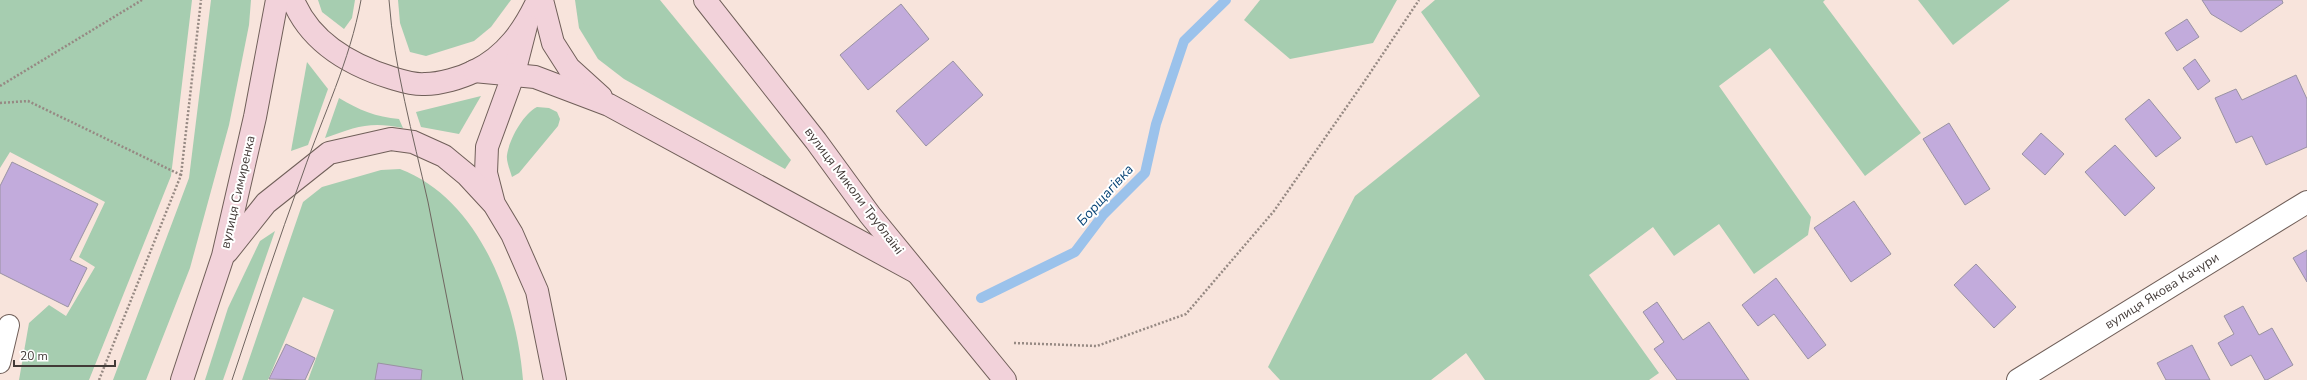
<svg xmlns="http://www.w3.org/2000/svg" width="2307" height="380" viewBox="0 0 2307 380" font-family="'Nunito Sans',sans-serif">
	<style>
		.green { fill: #a6cdb0 }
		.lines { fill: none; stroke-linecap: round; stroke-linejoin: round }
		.stream { stroke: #9bc2eb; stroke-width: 10 }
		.building { fill: #c2abdc; stroke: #9992a2 }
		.lane-casing { stroke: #705f59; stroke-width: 22 }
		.street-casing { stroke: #705f59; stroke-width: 24 }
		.secondary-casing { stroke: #705f59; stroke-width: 24 }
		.path { stroke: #968983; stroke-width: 2.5; stroke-dasharray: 2 2; stroke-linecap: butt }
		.lane { stroke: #fff; stroke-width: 20 }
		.street { stroke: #fff; stroke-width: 22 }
		.secondary { stroke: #f2d2da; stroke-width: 22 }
		.tram { stroke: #706560; stroke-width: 1 }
		.labels { text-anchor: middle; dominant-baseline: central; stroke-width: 4; stroke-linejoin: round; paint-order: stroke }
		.street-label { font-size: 13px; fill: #423a37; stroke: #fff }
		.water-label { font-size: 14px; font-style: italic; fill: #094476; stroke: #fff }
	</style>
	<rect width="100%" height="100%" fill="#f8e4dc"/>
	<!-- green -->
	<g class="green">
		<polygon points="0,0 192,0 171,176 89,380 19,380 29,323 49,305 66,316 95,267 79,257 105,202 10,152 0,168"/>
		<polygon points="211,0 251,0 249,25 229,125 190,268 146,380 113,380 189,178"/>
		<polygon points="318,0 355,0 352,18 344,29 322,12"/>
		<polygon points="398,0 511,0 491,27 474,41 426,56 410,52 400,23"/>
		<polygon points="575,0 660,0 791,160 785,169 624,79 598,59 579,28"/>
		<polygon points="1260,0 1397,0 1373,43 1290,59 1244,20"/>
		<polygon points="1435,0 1825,0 1823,2 1921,133 1865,176 1770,48 1719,86 1811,217 1808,235 1754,274 1719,224 1674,256 1653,227 1589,275 1659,373 1649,380 1485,380 1466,353 1431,380 1280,380 1268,367 1355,196 1480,96 1421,12"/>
		<polygon points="1918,0 2010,0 1953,45"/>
		<polygon points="307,62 328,89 308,145 291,151"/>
		<polygon points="481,96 459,134 421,127 416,112"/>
		<path d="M339,98C359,110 376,117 399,119L403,128C369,121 356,127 325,138Z"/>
		<path d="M537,107L549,108L557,112L560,119L558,126L519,173L512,177C510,170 506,161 507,155C509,140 523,114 537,107Z"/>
		<path d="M400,169C480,199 517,302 523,380H308L334,310L303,297L268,380H242L303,202L322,187L381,170Z"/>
		<polygon points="275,231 223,380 205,380 228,308 260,241"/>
	</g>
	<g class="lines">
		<!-- stream -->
		<polyline class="stream" points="981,298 1075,252 1103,215 1145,173 1156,124 1184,41 1226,0"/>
	</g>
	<!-- building -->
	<g class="building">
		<polygon points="2202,0 2282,0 2283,3 2241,32 2211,14"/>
		<polygon points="901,4 929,39 868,90 840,55"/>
		<polygon points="2187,19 2199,37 2177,51 2165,33"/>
		<polygon points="2195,59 2210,81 2198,90 2183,68"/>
		<polygon points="953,61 983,95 926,146 896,111"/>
		<polygon points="2296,75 2307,99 2307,147 2266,165 2252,136 2236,143 2215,98 2236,89 2242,100"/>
		<polygon points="2149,99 2181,138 2156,157 2125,119"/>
		<polygon points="1949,123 1990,189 1965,205 1923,139"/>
		<polygon points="2041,133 2064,154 2045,175 2022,154"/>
		<polygon points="2115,145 2155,188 2125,216 2085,172"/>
		<polygon points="12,162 98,204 70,260 87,268 68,307 0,273 0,186"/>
		<polygon points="1854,201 1891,254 1851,282 1814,228"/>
		<polygon points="2307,250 2307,282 2293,258"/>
		<polygon points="1976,264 2016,307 1994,328 1954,285"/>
		<polygon points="1776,278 1826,345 1808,359 1774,314 1758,326 1742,305"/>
		<polygon points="1657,302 1683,340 1709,322 1749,380 1677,380 1654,349 1664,342 1643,312"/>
		<polygon points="2243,306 2259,335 2272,328 2293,365 2267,380 2265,380 2251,355 2231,366 2218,343 2234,334 2224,316"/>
		<polygon points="286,344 315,358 305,380 269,379"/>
		<polygon points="2192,345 2210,380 2166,380 2157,363"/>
		<polygon points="378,363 422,370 421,380 375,380"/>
	</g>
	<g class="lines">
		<!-- lane casing -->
		<g class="lane-casing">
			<polyline id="lane" points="0,363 9,325"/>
		</g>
		<!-- street casing -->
		<g class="street-casing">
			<polyline id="street" points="2018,380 2307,202"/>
		</g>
		<!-- secondary casing -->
		<g class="secondary-casing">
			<g id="secondary">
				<path d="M293,0C310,42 350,65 392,78C402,81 414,85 425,84C440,84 461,78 475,71C506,56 524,30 538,0"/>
				<polyline points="542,0 553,43 569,68 601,97"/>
				<polyline points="705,0 816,141 870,215 1005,380"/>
				<polyline points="526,26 514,73 487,147 486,173 494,204 512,234 537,291 555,380"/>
				<polyline points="474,71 535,77 609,105 916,272"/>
				<polyline points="227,252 266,203 329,153 391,139 413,142 444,156 467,175 492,202"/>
				<polyline points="182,380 223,256 255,117 277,0"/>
			</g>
		</g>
		<!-- path -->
		<g class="path">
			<polyline points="0,86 142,0"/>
			<polyline points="0,103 28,101 181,175"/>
			<polyline points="1014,343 1097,346 1186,314 1274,211 1364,82 1419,0"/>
			<polyline points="99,380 181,175 201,0"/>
		</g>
		<!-- lane -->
		<use href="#lane" class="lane"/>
		<!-- street -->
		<use href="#street" class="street"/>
		<!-- secondary -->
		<use href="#secondary" class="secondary"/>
		<!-- tram -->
		<g class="tram">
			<path d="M389,0C394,68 413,135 428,202C440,261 451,321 463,380"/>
			<path d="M232,380C255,311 278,241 303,173C323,115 350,61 361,0"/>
		</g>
	</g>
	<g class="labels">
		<!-- street labels -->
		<g class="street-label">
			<text transform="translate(854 191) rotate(53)">вулиця Миколи Трублаїні</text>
			<text transform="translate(238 192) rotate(-77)">вулиця Симиренка</text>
			<text transform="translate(2162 291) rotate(-32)">вулиця Якова Качури</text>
		</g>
		<!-- water labels -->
		<g class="water-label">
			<text transform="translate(1105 195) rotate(-48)">Борщагівка</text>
		</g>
	</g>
	<!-- scale -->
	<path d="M14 360v6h101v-6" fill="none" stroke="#423a37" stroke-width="2"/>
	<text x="20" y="360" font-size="12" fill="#423a37" stroke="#ffffff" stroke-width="3" paint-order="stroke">20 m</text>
</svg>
